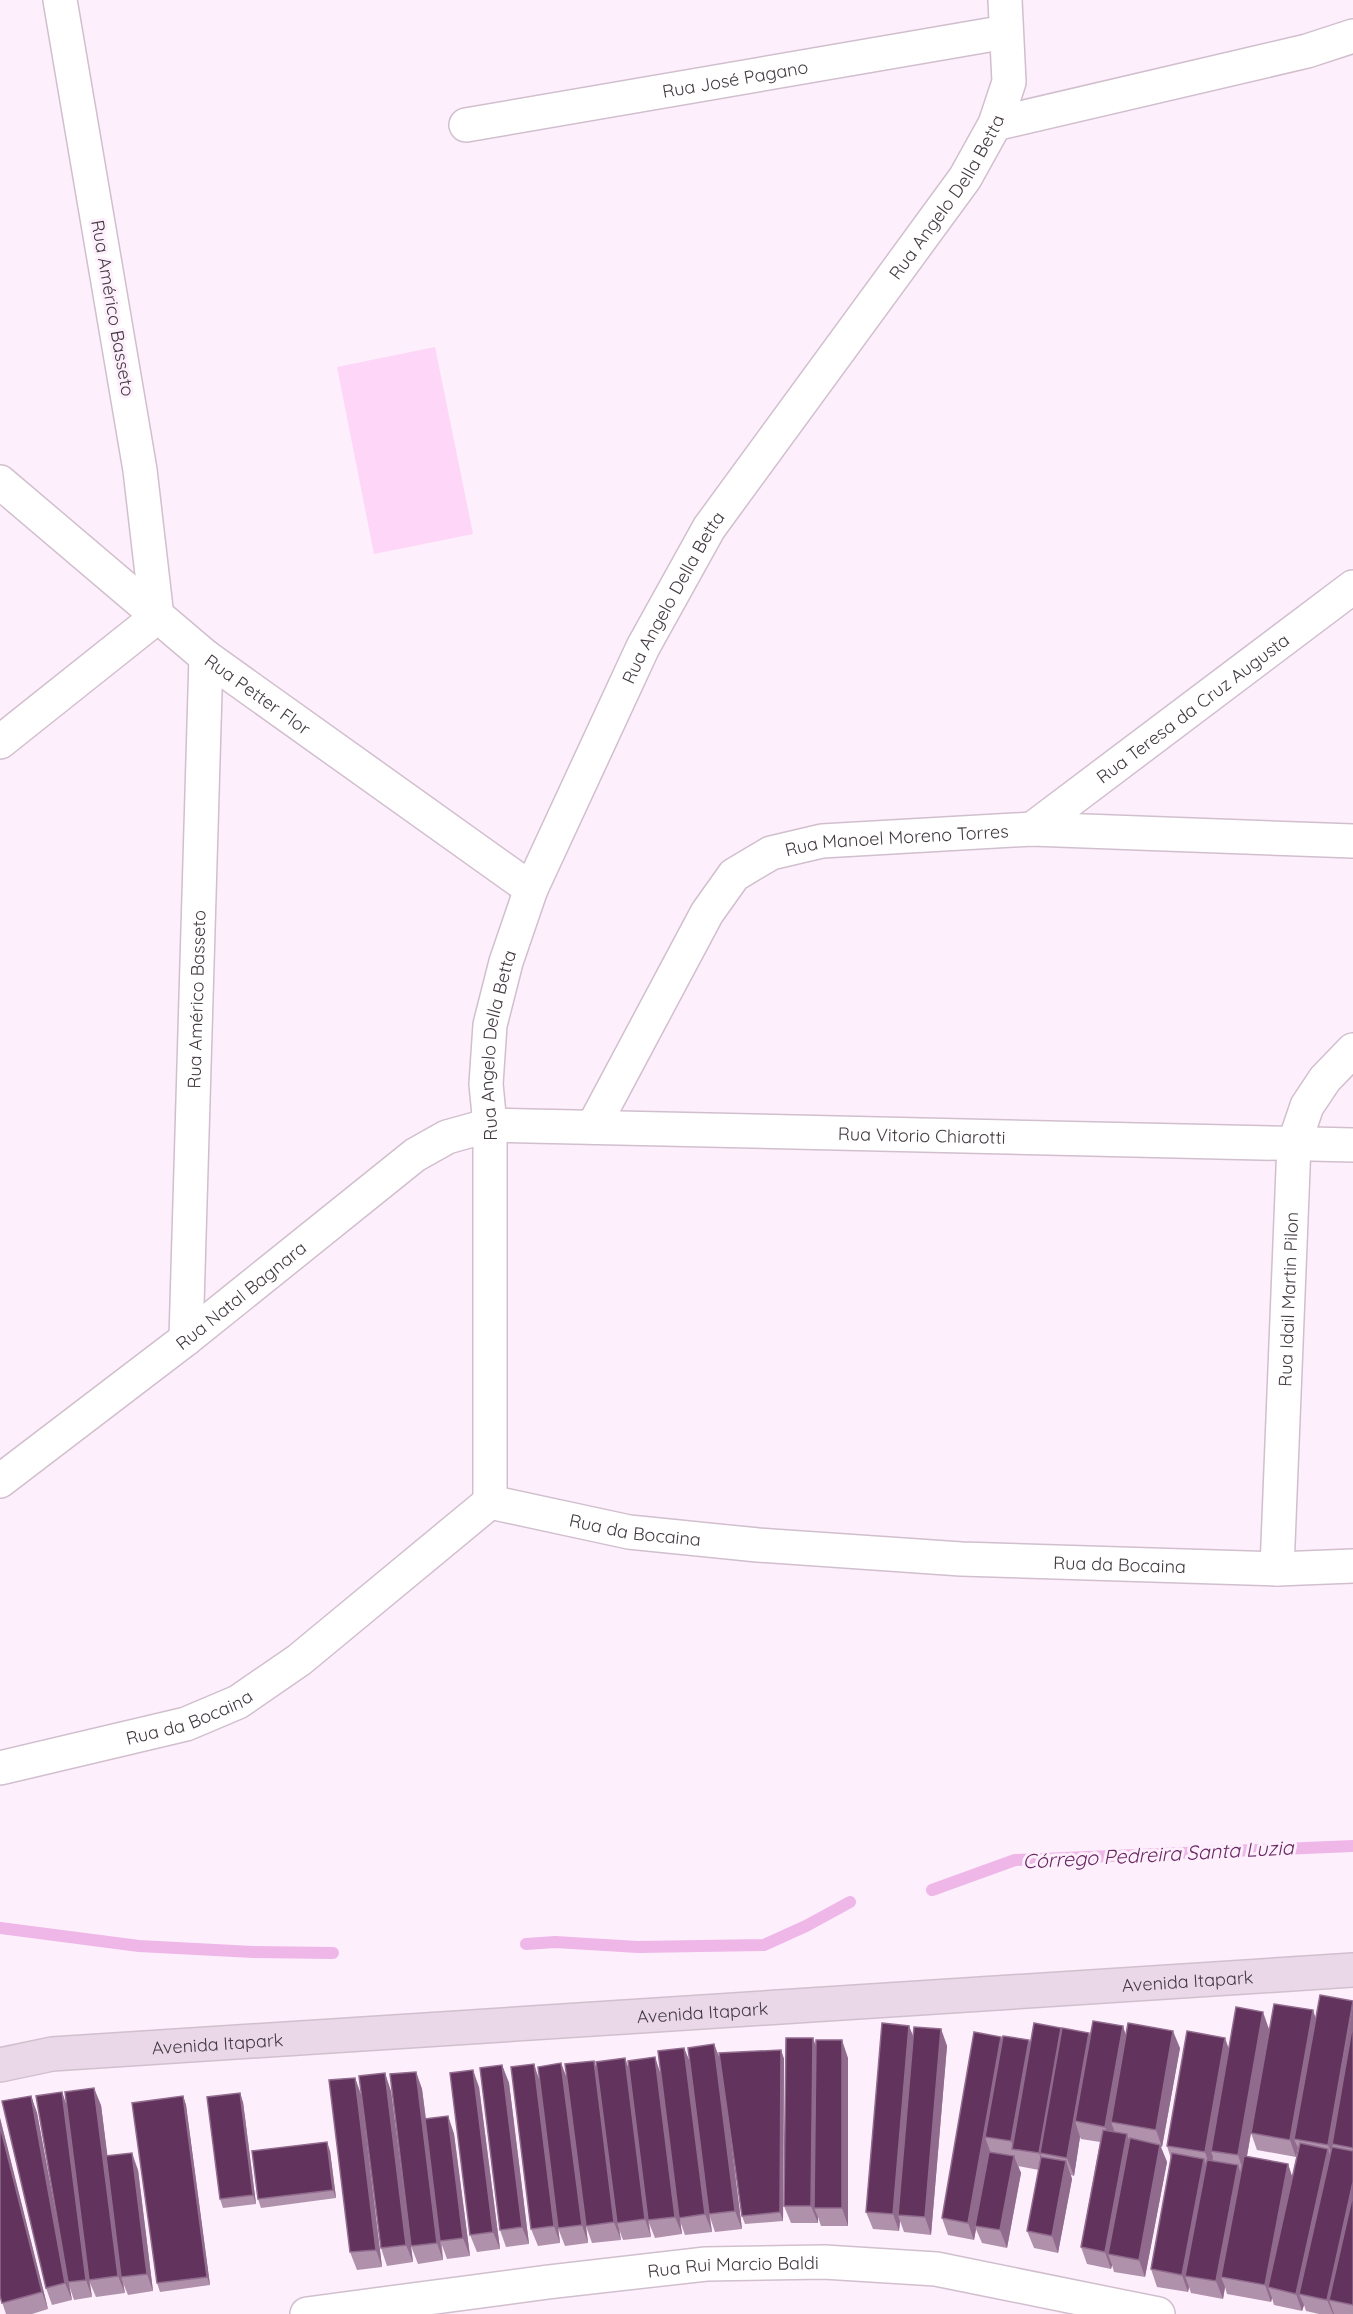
<svg xmlns="http://www.w3.org/2000/svg" width="1353" height="2314" viewBox="0 0 1353 2314" font-family="Quicksand,sans-serif">
	<style>
		.grass { fill: #fdd6f8 }
		.lines { fill: none; stroke-linecap: round; stroke-linejoin: round }
		.stream { stroke: #eeb7e8; stroke-width: 12 }
		.street-casing { stroke: #d1bfce; stroke-width: 36 }
		.secondary-casing { stroke: #d1bfce; stroke-width: 36 }
		.street { stroke: #fff; stroke-width: 33 }
		.secondary { stroke: #ead7e8; stroke-width: 33 }
		.wall { fill: #b091ac; fill-rule: evenodd }
		.shaded-wall { fill: #906b8d }
		.building { fill: #61335d; stroke: #906b8d; stroke-width: 1.5 }
		.labels { text-anchor: middle; dominant-baseline: central; stroke-width: 6; stroke-linejoin: round; paint-order: stroke }
		.street-label { font-size: 18px; fill: #423a41; stroke: #feeffc }
		.water-label { font-size: 20px; font-style: italic; fill: #672863; stroke: #feeffc }
	</style>
	<rect width="100%" height="100%" fill="#feeffc"/>
	<!-- grass -->
	<polygon class="grass" points="435,347 473,534 374,554 337,367"/>
	<g class="lines">
		<!-- stream -->
		<g class="stream">
			<polyline points="932,1890 1015,1860 1353,1846"/>
			<polyline points="0,1928 139,1946 253,1952 333,1953"/>
			<polyline points="526,1944 555,1942 638,1947 764,1945 806,1926 850,1902"/>
		</g>
		<!-- street casing -->
		<g class="street-casing">
			<g id="street">
				<polyline points="995,124 1307,51 1353,36"/>
				<path id="s1" d="M466,125L1006,32"/>
				<path id="s2" d="M0,482L206,657L531,889"/>
				<polyline points="0,742 157,617 140,470 60,0"/>
				<path id="s3" d="M1032,829L1353,587"/>
				<path id="s4" d="M593,1127L707,913L734,875L771,853L822,841L1032,829L1353,841"/>
				<path id="s5" d="M186,1339L206,657"/>
				<path id="s6" d="M0,1481L186,1339L415,1155L447,1137L490,1125L1353,1145"/>
				<path id="s7" d="M490,1502V1125L486,1084L490,1025L506,962L531,889L643,647L709,528L965,178L995,124L1009,82L1005,0"/>
				<path id="s8" d="M490,1502L629,1532L758,1545L961,1559L1277,1569L1353,1566"/>
				<path id="s9" d="M1277,1569L1294,1144L1307,1106L1325,1079L1353,1050"/>
				<path id="s10" d="M0,1768L186,1724L238,1702L299,1660L490,1502"/>
				<path id="s11" d="M307,2314L548,2282L706,2264L824,2262L936,2269L1158,2314"/>
			</g>
		</g>
		<!-- secondary casing -->
		<g class="secondary-casing">
			<g id="secondary">
				<path id="s12" d="M0,2065L52,2054L1353,1970"/>
			</g>
		</g>
		<!-- street -->
		<use href="#street" class="street"/>
		<!-- secondary -->
		<use href="#secondary" class="secondary"/>
	</g>
	<!-- wall -->
	<g class="wall">
		<path d="M1353,2001V2314H1319L1306,2311L1304,2305L1302,2311L1274,2305L1272,2298L1271,2302L1227,2294L1225,2287L1223,2299L1191,2293L1189,2287L1188,2292L1157,2287L1151,2269L1171,2159L1167,2146L1229,2049L1269,2029L1316,2018ZM1251,2133L1257,2150L1296,2157L1298,2148V2150L1292,2177L1288,2164L1247,2156Z"/>
		<polygon points="909,2026 913,2037 941,2029 947,2046 931,2235 904,2232 900,2221 899,2231 873,2229 866,2212"/>
		<polygon points="1062,2030 1090,2035 1126,2035 1180,2048 1162,2147 1161,2147 1167,2162 1145,2277 1114,2272 1112,2265 1111,2269 1087,2264 1081,2247 1100,2142 1081,2139 1080,2137 1074,2176 1071,2175 1072,2179 1058,2253 1034,2248 1027,2231 1039,2170 1018,2166 1015,2158 1021,2173 1007,2248 982,2243 976,2229 974,2240 948,2235 942,2218 1001,2037 1002,2040 1029,2040 1030,2044"/>
		<polygon points="714,2044 721,2062 742,2229 715,2232 710,2217 712,2232 685,2235 680,2221 682,2234 655,2238 649,2223 651,2237 623,2240 619,2229 621,2240 592,2243 586,2226 588,2243 565,2246 558,2228 560,2243 538,2246 531,2229 540,2081 568,2081 597,2070 630,2072 661,2074 684,2048 690,2062"/>
		<polygon points="816,2046 848,2058 848,2226 821,2226 818,2217 818,2223 791,2223 784,2206"/>
		<polygon points="781,2050 784,2059 783,2221 745,2224 742,2216"/>
		<polygon points="502,2065 509,2083 529,2244 506,2247 500,2230"/>
		<polygon points="416,2072 422,2089 426,2119 448,2116 454,2134 470,2256 447,2259 442,2245 443,2260 418,2264 411,2246"/>
		<polygon points="355,2078 361,2094 391,2091 413,2262 387,2266 381,2248 365,2125 382,2267 357,2270 350,2252"/>
		<polygon points="479,2087 500,2249 477,2252 470,2235"/>
		<polygon points="31,2096 37,2113 61,2242 67,2106 101,2105 107,2155 138,2170 153,2291 128,2295 123,2283 125,2293 96,2297 90,2283 92,2297 74,2300 69,2285 72,2300 52,2305 46,2288"/>
		<polygon points="183,2096 186,2105 210,2285 160,2292 157,2283"/>
		<polygon points="243,2102 256,2204 223,2208 220,2199"/>
		<polygon points="0,2118 48,2309 32,2314 6,2314 0,2296"/>
		<polygon points="330,2151 336,2198 261,2208 258,2199"/>
	</g>
	<!-- shaded-wall -->
	<g class="shaded-wall">
		<polygon points="1353,2006 1353,2059 1332,2144 1336,2156 1335,2162 1328,2145"/>
		<polygon points="1313,2010 1319,2028 1294,2139 1298,2148 1296,2157 1290,2140"/>
		<polygon points="1263,2012 1269,2029 1244,2173 1238,2155"/>
		<polygon points="909,2026 916,2043 898,2215 900,2221 899,2231 893,2214"/>
		<polygon points="1123,2026 1129,2044 1111,2122 1114,2130 1111,2144 1105,2127"/>
		<polygon points="1061,2028 1067,2045 1040,2153 1046,2168 1045,2171 1039,2153"/>
		<polygon points="941,2029 947,2046 931,2235 925,2217"/>
		<polygon points="1173,2031 1180,2048 1162,2147 1156,2130"/>
		<polygon points="1089,2033 1096,2050 1075,2121 1080,2137 1074,2176 1067,2158"/>
		<polygon points="1001,2037 1007,2054 985,2137 990,2151 977,2226 975,2226 976,2229 974,2240 968,2223"/>
		<polygon points="813,2038 819,2055 814,2208 818,2217 818,2223 811,2206"/>
		<polygon points="1225,2038 1231,2055 1211,2151 1213,2157 1211,2170 1205,2152"/>
		<polygon points="842,2040 848,2058 848,2226 842,2208"/>
		<polygon points="1029,2040 1035,2058 1014,2149 1011,2141"/>
		<polygon points="714,2044 721,2062 742,2229 735,2211"/>
		<polygon points="684,2048 691,2065 709,2214 712,2232 705,2214"/>
		<polygon points="781,2050 784,2059 783,2221 780,2212"/>
		<polygon points="655,2057 661,2075 682,2234 675,2217"/>
		<polygon points="625,2058 631,2075 648,2220 651,2237 645,2219"/>
		<polygon points="594,2061 600,2078 617,2223 619,2229 621,2240 614,2222"/>
		<polygon points="561,2063 568,2081 588,2243 582,2225"/>
		<polygon points="534,2064 540,2082 560,2243 554,2226"/>
		<polygon points="502,2065 509,2083 529,2244 522,2227"/>
		<polygon points="473,2070 479,2087 500,2249 493,2232"/>
		<polygon points="416,2072 422,2089 441,2241 440,2241 443,2260 437,2243"/>
		<polygon points="385,2073 391,2091 413,2262 406,2245"/>
		<polygon points="355,2078 361,2095 382,2267 376,2250"/>
		<polygon points="94,2088 101,2105 123,2277 121,2277 123,2283 125,2293 118,2276"/>
		<polygon points="62,2092 68,2109 89,2280 92,2297 86,2280"/>
		<polygon points="240,2093 243,2102 256,2204 253,2195"/>
		<polygon points="31,2096 37,2113 72,2300 65,2283"/>
		<polygon points="183,2096 186,2105 210,2285 207,2277"/>
		<polygon points="448,2116 454,2134 470,2256 463,2238"/>
		<polygon points="0,2118 48,2309 42,2292 0,2126"/>
		<polygon points="1127,2134 1133,2152 1108,2254 1112,2265 1111,2269 1105,2252"/>
		<polygon points="327,2142 330,2151 336,2198 333,2190"/>
		<polygon points="1160,2145 1167,2162 1145,2277 1139,2260"/>
		<polygon points="1328,2149 1334,2167 1299,2294 1304,2305 1302,2311 1296,2294"/>
		<polygon points="132,2153 138,2170 153,2291 147,2274"/>
		<polygon points="1014,2156 1021,2173 1007,2248 1000,2230"/>
		<polygon points="1204,2159 1210,2177 1185,2276 1189,2287 1188,2292 1182,2275"/>
		<polygon points="1066,2161 1072,2179 1058,2253 1052,2236"/>
		<polygon points="1288,2164 1294,2182 1268,2287 1272,2298 1271,2302 1265,2285"/>
		<polygon points="1238,2165 1244,2183 1221,2277 1225,2287 1223,2299 1216,2281"/>
		<polygon points="1353,2182 1353,2229 1329,2300 1334,2314 1333,2314 1327,2300"/>
	</g>
	<!-- building -->
	<g class="building">
		<polygon points="1320,1995 1353,2001 1328,2145 1294,2139"/>
		<polygon points="1274,2004 1313,2010 1290,2140 1251,2133"/>
		<polygon points="1236,2007 1263,2012 1238,2155 1211,2151"/>
		<polygon points="1093,2021 1123,2026 1105,2127 1075,2121"/>
		<polygon points="882,2023 909,2026 893,2214 866,2212"/>
		<polygon points="1034,2023 1061,2028 1039,2153 1012,2149"/>
		<polygon points="1128,2023 1173,2031 1156,2130 1111,2122"/>
		<polygon points="1353,2023 1353,2148 1332,2144"/>
		<polygon points="914,2027 941,2029 925,2217 898,2215"/>
		<polygon points="1062,2028 1089,2033 1067,2158 1040,2153"/>
		<polygon points="1187,2031 1225,2038 1205,2152 1167,2146"/>
		<polygon points="974,2032 1001,2037 968,2223 942,2218"/>
		<polygon points="1003,2036 1029,2040 1011,2141 985,2137"/>
		<polygon points="786,2038 813,2038 811,2206 784,2206"/>
		<polygon points="816,2040 842,2040 842,2208 814,2208"/>
		<polygon points="714,2044 735,2211 709,2214 688,2048"/>
		<polygon points="684,2048 705,2214 679,2218 658,2051"/>
		<polygon points="781,2050 780,2212 742,2216 719,2053"/>
		<polygon points="655,2057 675,2217 648,2220 628,2061"/>
		<polygon points="625,2058 645,2219 617,2223 596,2062"/>
		<polygon points="594,2061 614,2222 586,2226 565,2064"/>
		<polygon points="561,2063 582,2225 558,2228 538,2067"/>
		<polygon points="534,2064 554,2226 531,2229 511,2067"/>
		<polygon points="502,2065 522,2227 500,2230 480,2068"/>
		<polygon points="473,2070 493,2232 470,2235 450,2073"/>
		<polygon points="416,2072 437,2243 411,2246 390,2074"/>
		<polygon points="385,2073 406,2245 381,2248 359,2076"/>
		<polygon points="355,2078 376,2250 350,2252 329,2080"/>
		<polygon points="94,2088 118,2276 89,2280 65,2092"/>
		<polygon points="62,2092 86,2280 68,2282 36,2096"/>
		<polygon points="240,2093 253,2195 220,2199 207,2097"/>
		<polygon points="31,2096 65,2283 46,2288 2,2101"/>
		<polygon points="183,2096 207,2277 157,2283 132,2103"/>
		<polygon points="448,2116 463,2238 440,2241 425,2119"/>
		<polygon points="0,2126 42,2292 2,2303 0,2296"/>
		<polygon points="1103,2130 1127,2134 1105,2252 1081,2247"/>
		<polygon points="1130,2138 1160,2145 1139,2260 1108,2254"/>
		<polygon points="327,2142 333,2190 258,2199 252,2151"/>
		<polygon points="1300,2143 1328,2149 1296,2294 1268,2287"/>
		<polygon points="1332,2147 1353,2151 1353,2182 1327,2300 1299,2294"/>
		<polygon points="989,2152 1014,2156 1000,2230 975,2226"/>
		<polygon points="132,2153 147,2274 121,2277 106,2156"/>
		<polygon points="1172,2153 1204,2159 1182,2275 1151,2269"/>
		<polygon points="1244,2156 1288,2164 1265,2285 1221,2277"/>
		<polygon points="1041,2157 1066,2161 1052,2236 1027,2231"/>
		<polygon points="1207,2160 1238,2165 1216,2281 1185,2276"/>
		<polygon points="1353,2194 1353,2305 1329,2300"/>
	</g>
	<g class="labels">
		<!-- street labels -->
		<g class="street-label">
			<text stroke="none"><textPath href="#s1" startOffset="273">Rua José Pagano</textPath></text>
			<text stroke="none"><textPath href="#s7" startOffset="1430">Rua Angelo Della Betta</textPath></text>
			<text transform="translate(113 308) rotate(80)">Rua Américo Basseto</text>
			<text stroke="none"><textPath href="#s7" startOffset="944">Rua Angelo Della Betta</textPath></text>
			<text stroke="none"><textPath href="#s2" startOffset="334">Rua Petter Flor</textPath></text>
			<text stroke="none"><textPath href="#s3" startOffset="201">Rua Teresa da Cruz Augusta</textPath></text>
			<text stroke="none"><textPath href="#s4" startOffset="459">Rua Manoel Moreno Torres</textPath></text>
			<text stroke="none"><textPath href="#s5" startOffset="340">Rua Américo Basseto</textPath></text>
			<text stroke="none"><textPath href="#s7" startOffset="458">Rua Angelo Della Betta</textPath></text>
			<text stroke="none"><textPath href="#s6" startOffset="1041">Rua Vitorio Chiarotti</textPath></text>
			<text stroke="none"><textPath href="#s6" startOffset="304">Rua Natal Bagnara</textPath></text>
			<text stroke="none"><textPath href="#s9" startOffset="270">Rua Idail Martin Pilon</textPath></text>
			<text stroke="none"><textPath href="#s8" startOffset="148">Rua da Bocaina</textPath></text>
			<text stroke="none"><textPath href="#s8" startOffset="634">Rua da Bocaina</textPath></text>
			<text stroke="none"><textPath href="#s10" startOffset="196">Rua da Bocaina</textPath></text>
			<text stroke="none"><textPath href="#s12" startOffset="1191">Avenida Itapark</textPath></text>
			<text stroke="none"><textPath href="#s12" startOffset="705">Avenida Itapark</textPath></text>
			<text stroke="none"><textPath href="#s12" startOffset="219">Avenida Itapark</textPath></text>
			<text stroke="none"><textPath href="#s11" startOffset="429">Rua Rui Marcio Baldi</textPath></text>
		</g>
		<!-- water labels -->
		<g class="water-label">
			<text transform="translate(1158 1854) rotate(-3)">Córrego Pedreira Santa Luzia</text>
		</g>
	</g>
</svg>
